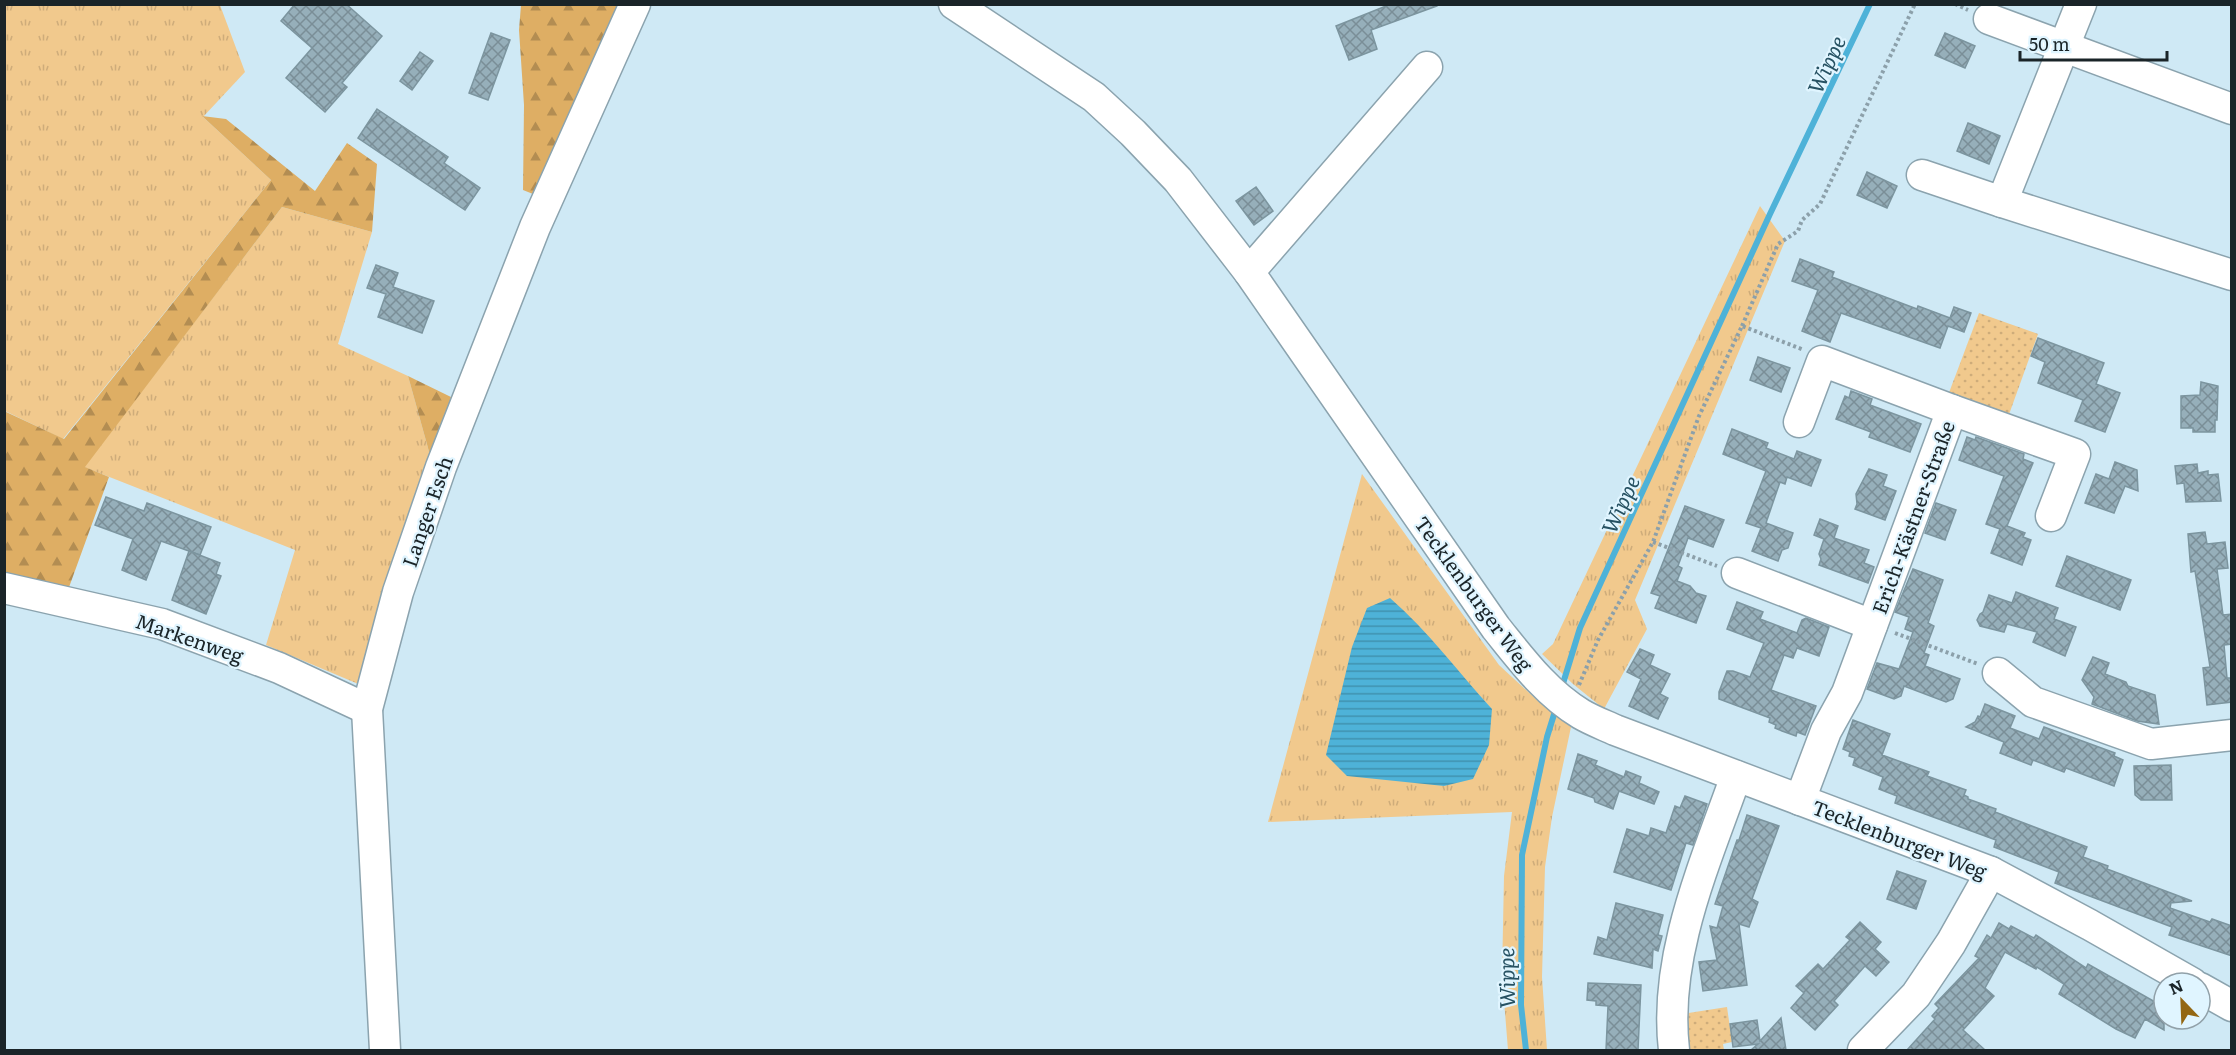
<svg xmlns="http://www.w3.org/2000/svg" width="2236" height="1055" viewBox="0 0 2236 1055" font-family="Literata,serif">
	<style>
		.grass { fill: url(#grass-tufts); fill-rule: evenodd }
		.forest { fill: url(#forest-firs) }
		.park { fill: url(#park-dots) }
		.water { fill: url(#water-rules) }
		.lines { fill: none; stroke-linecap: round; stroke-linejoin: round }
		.stream { stroke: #4eb2d8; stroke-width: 6 }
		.building { fill: url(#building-cross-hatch); stroke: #7c959f; stroke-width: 1.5 }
		.minor-casing { stroke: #8ba3ae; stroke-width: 33 }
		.path { stroke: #8ca0aa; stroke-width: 4; stroke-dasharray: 3 3; stroke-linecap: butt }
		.minor { stroke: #fff; stroke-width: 30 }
		.labels { text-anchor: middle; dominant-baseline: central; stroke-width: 4.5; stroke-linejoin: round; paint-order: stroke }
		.street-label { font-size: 20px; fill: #1a2428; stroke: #e0f5ff }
		.water-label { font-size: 21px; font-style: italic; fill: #275263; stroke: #e0f5ff }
	</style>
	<defs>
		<pattern id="grass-tufts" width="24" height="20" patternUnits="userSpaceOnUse" patternTransform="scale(1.5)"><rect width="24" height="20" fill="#f1c98d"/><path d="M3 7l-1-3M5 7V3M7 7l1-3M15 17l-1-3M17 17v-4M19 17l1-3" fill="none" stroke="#ceac7a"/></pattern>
		<pattern id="forest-firs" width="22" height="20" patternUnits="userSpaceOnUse" patternTransform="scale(1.5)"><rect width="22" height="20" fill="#deae64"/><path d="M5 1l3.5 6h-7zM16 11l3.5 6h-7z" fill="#b38d52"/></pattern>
		<pattern id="park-dots" width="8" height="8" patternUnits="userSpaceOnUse" patternTransform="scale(1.5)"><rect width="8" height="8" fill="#f1c98d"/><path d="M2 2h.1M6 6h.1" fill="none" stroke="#ceac7a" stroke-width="1.8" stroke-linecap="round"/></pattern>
		<pattern id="water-rules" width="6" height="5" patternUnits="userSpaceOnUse" patternTransform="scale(1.5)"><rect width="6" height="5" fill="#4eb2d8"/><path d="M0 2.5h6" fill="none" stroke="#4091af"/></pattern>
		<pattern id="building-cross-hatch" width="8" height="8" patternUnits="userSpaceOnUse" patternTransform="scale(1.5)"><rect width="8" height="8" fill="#96afba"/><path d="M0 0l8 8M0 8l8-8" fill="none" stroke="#7a8e97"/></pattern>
	</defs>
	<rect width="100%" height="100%" fill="#cfe9f5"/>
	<!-- grass -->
	<g class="grass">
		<polygon points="4,5 220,5 245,72 203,117 271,180 63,439 5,411"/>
		<polygon points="1760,206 1785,241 1635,600 1647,629 1604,709 1573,684 1542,654 1553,644"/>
		<polygon points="282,207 372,232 338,344 408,376 433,466 363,686 266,645 295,550 84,467"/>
		<path d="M1362,474L1499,665L1538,701L1571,727L1552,817L1545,867L1542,977L1547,1050H1508L1502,975L1504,876L1512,812L1268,822ZM1367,608L1452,666L1492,709Z"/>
	</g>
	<!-- forest -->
	<g class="forest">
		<polygon points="521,5 623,5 538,196 523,190 524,105 519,30"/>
		<polygon points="202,116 226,119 315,191 347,143 377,164 372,232 282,207 85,467 109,477 68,590 5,575 4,411 64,439 271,180"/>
		<polygon points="408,376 451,397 433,466"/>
	</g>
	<!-- park -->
	<g class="park">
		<polygon points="1979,313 2038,334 2007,420 1947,398"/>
		<polygon points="1727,1007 1732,1042 1723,1044 1724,1050 1683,1050 1682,1014"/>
	</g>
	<!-- water -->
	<path class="water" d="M1390,598C1428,631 1458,672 1492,709L1489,745L1473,779L1444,786L1347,776L1326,755L1352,647L1367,608Z"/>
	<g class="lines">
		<!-- stream -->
		<g class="stream">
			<polyline points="1561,690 1580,628 1770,214 1870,4"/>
			<polyline points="1526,1050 1521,1005 1522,855 1547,737 1556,708"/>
		</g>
	</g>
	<!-- building -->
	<g class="building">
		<polygon points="295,4 346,4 382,36 342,83 347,87 325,112 286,78 312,48 281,21"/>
		<polygon points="1391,4 1437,4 1437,6 1371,30 1377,49 1349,60 1336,26"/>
		<polygon points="491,33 510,40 488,100 469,93"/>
		<polygon points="1945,33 1975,46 1965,68 1935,55"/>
		<polygon points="420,52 433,61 412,90 400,81"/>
		<polygon points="377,109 448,157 444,163 480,188 465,210 358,138"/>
		<polygon points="1968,123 2000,136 1989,164 1957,151"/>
		<polygon points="1867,172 1897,186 1887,208 1857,195"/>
		<polygon points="1256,187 1273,211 1254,225 1236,201"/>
		<polygon points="1800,259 1834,272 1832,277 1917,309 1918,306 1950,318 1954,307 1971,313 1964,332 1948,326 1940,348 1841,313 1830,342 1802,331 1818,290 1792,281"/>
		<polygon points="376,265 398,273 393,287 434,301 422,333 378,317 386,294 367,288"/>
		<polygon points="2038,338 2104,363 2096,384 2120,393 2105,432 2075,421 2083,400 2038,383 2045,362 2031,356"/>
		<polygon points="1758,357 1790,368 1781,392 1750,380"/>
		<polygon points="2201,382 2218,386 2217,420 2215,420 2215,432 2193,432 2193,428 2181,428 2181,396 2200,395"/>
		<polygon points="1851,391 1872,399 1870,405 1921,424 1910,452 1869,437 1871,432 1836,419 1845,396 1849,398"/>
		<polygon points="1732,429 1768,443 1766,448 1794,459 1797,451 1821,460 1811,486 1787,477 1785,484 1780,482 1766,523 1793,533 1788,548 1782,550 1778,561 1752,551 1761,528 1746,523 1766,471 1723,454"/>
		<polygon points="1967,437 1975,440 1976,437 2024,454 2023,459 2033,463 2007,526 2025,533 2023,537 2031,540 2022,565 1991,553 2000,529 1986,524 2004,476 1959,460"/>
		<polygon points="2115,462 2137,470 2138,491 2125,486 2114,513 2085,503 2096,474 2109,479"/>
		<polygon points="2197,464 2198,473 2208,471 2208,475 2218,474 2221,501 2186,502 2184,483 2177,484 2175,466"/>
		<polygon points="1869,469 1887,475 1883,486 1896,491 1885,520 1855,509 1857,504 1856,494"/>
		<polygon points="106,497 144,511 147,503 211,527 200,555 161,541 146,580 122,570 133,539 95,525"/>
		<polygon points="1936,503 1956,510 1945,540 1925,533"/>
		<polygon points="1685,506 1724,520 1713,547 1688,538 1678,566 1682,568 1677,581 1690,586 1696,593 1706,596 1696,623 1655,608 1660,596 1651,593"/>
		<polygon points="1820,519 1838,526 1834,538 1869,550 1864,563 1874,567 1868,583 1819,565 1821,559 1819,554 1824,539 1814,535"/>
		<polygon points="2205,532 2207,544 2225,542 2228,568 2217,569 2223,615 2232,614 2232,644 2224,645 2227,678 2232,678 2232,702 2207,705 2203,668 2210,667 2195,571 2191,572 2188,534"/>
		<polygon points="189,551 220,563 216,574 221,576 206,614 172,600"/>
		<polygon points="2067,556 2131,580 2120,610 2056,586"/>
		<polygon points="1913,569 1943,580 1928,623 1934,626 1924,653 1929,655 1925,666 1960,679 1953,699 1946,702 1904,686 1901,696 1894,699 1867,689 1877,663 1899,669 1913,632 1905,629 1909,617 1895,612"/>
		<polygon points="2016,592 2058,608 2054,619 2076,627 2065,656 2033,642 2037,632 2007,624 2004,632 1980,626 1977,620 1980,614 1983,612 1989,595 2012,603"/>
		<polygon points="1737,602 1763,612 1760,619 1797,633 1802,620 1806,618 1829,627 1819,656 1797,648 1793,658 1784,655 1771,690 1816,706 1805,735 1797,732 1796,736 1782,731 1775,728 1776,725 1769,722 1770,718 1719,699 1719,692 1727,671 1733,671 1750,677 1764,643 1727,629"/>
		<polygon points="1640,649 1654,655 1650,665 1670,674 1660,694 1668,698 1658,719 1629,706 1641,679 1627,672"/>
		<polygon points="2093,657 2109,663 2105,674 2126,682 2128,686 2155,695 2159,724 2137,721 2092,704 2094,697 2082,680"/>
		<polygon points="1985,704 2015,716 2010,728 2039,739 2044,727 2115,753 2114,756 2123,760 2114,786 2066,768 2064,772 2033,760 2031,765 2000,753 2004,742 1966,727 1975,722 1978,716 1980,717"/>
		<polygon points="1853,720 1890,734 1882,755 1929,772 1927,776 1966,790 1964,795 1968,797 1968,799 1996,809 1995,812 2087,847 2083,857 2108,866 2107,869 2192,901 2170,903 2171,903 2170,908 2210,922 2212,919 2232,926 2232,956 2169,935 2172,927 2055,883 2059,872 1994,847 1996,840 1895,803 1897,796 1879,789 1883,777 1853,765 1855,758 1849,756 1850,752 1843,749"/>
		<polygon points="1578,754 1597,761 1595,765 1624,777 1626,771 1641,777 1639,783 1659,792 1654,804 1619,791 1613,809 1595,802 1594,798 1568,789"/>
		<polygon points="2171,765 2172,800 2141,800 2135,795 2134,766"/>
		<polygon points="1685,796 1707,804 1693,845 1686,843 1671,890 1614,872 1627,829 1649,836 1651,828 1666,833 1675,806 1680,808"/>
		<polygon points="1747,815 1779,826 1752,899 1758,902 1749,927 1739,924 1747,985 1703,991 1699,962 1717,960 1710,926 1717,928 1723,906 1715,904 1737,840 1739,840"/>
		<polygon points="1897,871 1926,881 1916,909 1887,899"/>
		<polygon points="1616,903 1663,915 1658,935 1662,936 1658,951 1653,949 1652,968 1594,954 1598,937 1607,940"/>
		<polygon points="1860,922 1881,942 1875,949 1889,962 1876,976 1865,966 1834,1001 1838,1005 1815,1030 1791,1008 1804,993 1796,986 1818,964 1823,969 1850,940 1846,937"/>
		<polygon points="1999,923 2009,929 2011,926 2034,938 2036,935 2086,968 2088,964 2164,1007 2164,1030 2145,1019 2135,1038 2116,1029 2059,994 2064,984 2037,967 2036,969 2005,952 1985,988 1994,996 1963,1030 1985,1050 1907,1050 1935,1019 1932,1016 1939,1008 1935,1004 1979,958 1975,956 1987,935 1991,938"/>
		<polygon points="1588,983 1641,985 1638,1050 1606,1050 1608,1006 1596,1005 1596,1001 1587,1000"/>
		<polygon points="1781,1018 1786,1050 1751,1050 1758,1044 1733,1047 1730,1024 1757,1020 1760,1041"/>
	</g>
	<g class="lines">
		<!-- minor casing -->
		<g class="minor-casing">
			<g id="minor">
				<path d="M954,4L1094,97L1133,133L1178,180L1249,272L1496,628C1521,659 1546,693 1581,714C1591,720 1604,725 1615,730L1991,872L2090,925L2192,983"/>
				<polyline points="2081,4 2002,202 2232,275"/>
				<polyline points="1989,19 2232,109"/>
				<polyline points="1922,175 2002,202"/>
				<polyline points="1249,272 1427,67"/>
				<polyline points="1799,422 1822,361 1952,410 2075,454 2051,516"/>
				<polyline points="1737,573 1872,625"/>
				<polyline points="4,588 162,624 279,668 367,709"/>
				<polyline points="1998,673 2033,702 2151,744 2232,735"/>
				<polyline points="1800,800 1826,731 1847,693 1952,410"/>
				<polyline points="2200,988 2232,1006"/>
				<polyline points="385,1050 367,709 398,592 441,467 535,227 635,4"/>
				<path d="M1674,1050C1663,956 1705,864 1736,776"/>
				<polyline points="1863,1050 1916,995 1951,943 1991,872"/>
			</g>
		</g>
		<!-- path -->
		<g class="path">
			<polyline points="1955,4 1968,10"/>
			<polyline points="1742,326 1778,244 1798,231 1802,220 1820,204 1915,4"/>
			<polyline points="1653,542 1717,566"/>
			<polyline points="1895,633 1978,664"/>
			<polyline points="1579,685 1598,640 1653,542 1699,416 1742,326 1804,350"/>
		</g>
		<!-- minor -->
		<use href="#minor" class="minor"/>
	</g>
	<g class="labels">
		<!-- street labels -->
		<g class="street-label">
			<text transform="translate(426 511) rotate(-71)">Langer Esch</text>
			<text transform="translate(1912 517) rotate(-70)">Erich-Kästner-Straße</text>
			<text transform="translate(1475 593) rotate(54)">Tecklenburger Weg</text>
			<text transform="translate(190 637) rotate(19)">Markenweg</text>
			<text transform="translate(1900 838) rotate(21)">Tecklenburger Weg</text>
		</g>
		<!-- water labels -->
		<g class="water-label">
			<text transform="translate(1825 64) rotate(-65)">Wippe</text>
			<text transform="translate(1619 504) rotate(-65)">Wippe</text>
			<text transform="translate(1505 978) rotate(-91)">Wippe</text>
		</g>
	</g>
	<!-- border -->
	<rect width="2236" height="1055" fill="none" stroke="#1a2428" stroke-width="12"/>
	<!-- north arrow -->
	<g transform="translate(2182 1001) rotate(337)"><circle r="28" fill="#e0f5ff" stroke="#91a1a9" stroke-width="1.5"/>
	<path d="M0-4.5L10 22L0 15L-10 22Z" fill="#936713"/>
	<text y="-9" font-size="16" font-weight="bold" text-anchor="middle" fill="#1a2428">N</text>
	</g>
	<!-- scale -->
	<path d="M2020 51v9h147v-9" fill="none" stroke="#1a2428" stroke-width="3"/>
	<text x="2029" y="51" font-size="18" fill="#1a2428" stroke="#e0f5ff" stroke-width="4.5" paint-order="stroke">50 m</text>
</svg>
